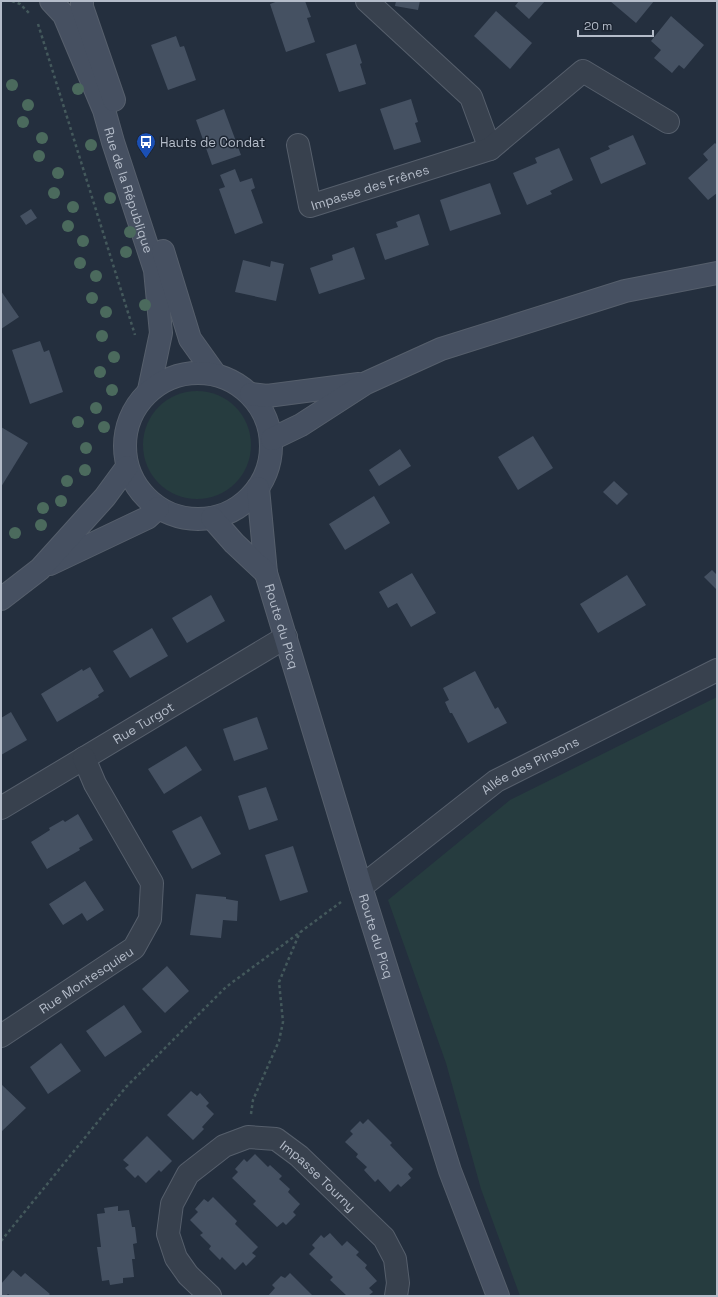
<svg xmlns="http://www.w3.org/2000/svg" width="718" height="1297" viewBox="0 0 718 1297" font-family="'Space Grotesk',sans-serif">
	<style>
		.green { fill: #263c3f }
		.building { fill: #455162 }
		.lines { fill: none; stroke-linecap: round; stroke-linejoin: round }
		.street-casing { stroke: #565f6c; stroke-width: 24 }
		.secondary-casing { stroke: #565f6c; stroke-width: 24 }
		.path { stroke: #44595c; stroke-width: 2.5; stroke-dasharray: 3 3; stroke-linecap: butt }
		.street { stroke: #38414e; stroke-width: 22 }
		.secondary { stroke: #465061; stroke-width: 22 }
		.tree { fill: #4b6a5d }
		.labels { text-anchor: middle; dominant-baseline: central; stroke-width: 3; stroke-linejoin: round; paint-order: stroke }
		.poi-label { font-size: 13px; fill: #b4bcc9; stroke: #1d2633; text-anchor: start }
		.street-label { font-size: 13px; fill: #b4bcc9; stroke: #1d2633 }
	</style>
	<rect width="100%" height="100%" fill="#242f3e"/>
	<!-- green -->
	<g class="green">
		<circle cx="197" cy="445" r="54"/>
		<polygon points="717,697 717,1296 520,1296 481,1189 446,1063 388,900 510,800"/>
	</g>
	<!-- building -->
	<g class="building">
		<polygon points="278,1 305,1 311,17 307,18 315,42 286,52 270,4"/>
		<polygon points="396,1 420,1 418,10 395,6"/>
		<polygon points="519,1 545,1 529,19 515,6"/>
		<polygon points="610,1 654,1 636,23"/>
		<polygon points="496,11 532,43 510,69 474,36"/>
		<polygon points="671,16 704,45 684,69 679,65 672,73 654,58 661,50 651,41"/>
		<polygon points="176,36 180,47 184,46 196,80 168,90 151,45"/>
		<polygon points="356,44 362,63 360,64 366,84 339,92 326,54"/>
		<polygon points="411,99 418,122 415,123 421,142 394,150 380,109"/>
		<polygon points="224,109 241,155 212,165 196,120"/>
		<polygon points="633,135 646,164 601,184 590,158 610,149 608,146"/>
		<polygon points="715,143 717,145 717,193 708,200 688,178 708,160 703,154"/>
		<polygon points="559,148 573,180 550,191 552,194 527,205 513,173 537,163 535,158"/>
		<polygon points="235,169 240,182 252,178 255,188 251,190 263,223 235,234 219,189 225,187 220,175"/>
		<polygon points="490,183 501,214 450,231 440,200"/>
		<polygon points="31,209 37,218 26,225 20,216"/>
		<polygon points="419,214 429,245 385,260 376,234 398,227 396,222"/>
		<polygon points="354,247 365,279 319,294 310,268 333,260 332,255"/>
		<polygon points="243,260 270,267 271,261 284,264 276,301 235,292"/>
		<polygon points="1,291 19,317 1,329"/>
		<polygon points="40,341 44,352 49,350 63,392 30,404 12,350"/>
		<polygon points="1,427 28,443 1,487"/>
		<polygon points="533,436 553,468 518,490 498,457"/>
		<polygon points="400,449 411,466 379,486 369,470"/>
		<polygon points="614,481 628,494 617,505 603,492"/>
		<polygon points="374,496 390,523 345,550 329,524"/>
		<polygon points="712,570 717,575 717,590 704,577"/>
		<polygon points="412,573 436,613 411,627 397,603 388,608 379,592"/>
		<polygon points="627,575 646,605 598,633 580,604"/>
		<polygon points="211,595 225,621 187,643 172,618"/>
		<polygon points="152,628 168,656 130,678 113,651"/>
		<polygon points="90,667 104,691 98,695 99,697 57,722 41,694 82,669 83,671"/>
		<polygon points="475,671 495,709 498,707 507,723 468,743 452,713 450,713 445,702 449,700 443,688"/>
		<polygon points="11,712 27,740 1,755 1,718"/>
		<polygon points="257,717 268,749 234,761 223,729"/>
		<polygon points="186,746 202,770 164,794 148,769"/>
		<polygon points="266,787 278,820 249,830 238,796"/>
		<polygon points="78,814 93,840 79,848 80,850 47,869 31,842 50,830 49,828 63,820 65,822"/>
		<polygon points="201,816 221,854 192,869 172,831"/>
		<polygon points="293,846 308,892 280,901 265,855"/>
		<polygon points="85,881 104,910 87,921 82,913 63,925 49,904"/>
		<polygon points="196,894 226,897 226,899 238,901 237,921 223,920 221,938 190,935"/>
		<polygon points="167,966 189,991 165,1013 142,989"/>
		<polygon points="124,1005 142,1032 105,1057 86,1031"/>
		<polygon points="61,1043 81,1071 48,1094 30,1067"/>
		<polygon points="1,1084 26,1108 1,1132"/>
		<polygon points="191,1091 197,1096 200,1093 209,1103 206,1106 214,1114 202,1127 204,1129 193,1140 167,1115"/>
		<polygon points="368,1119 392,1143 390,1145 413,1169 408,1174 411,1178 401,1187 398,1184 390,1192 378,1179 375,1182 364,1170 367,1167 356,1157 358,1154 345,1142 353,1134 350,1131 360,1121 363,1124"/>
		<polygon points="147,1136 172,1161 161,1172 159,1170 146,1183 138,1175 135,1178 125,1168 129,1165 123,1160"/>
		<polygon points="255,1154 268,1167 270,1165 282,1176 279,1179 290,1189 288,1192 300,1204 293,1212 296,1215 286,1225 283,1222 277,1227 253,1204 256,1201 232,1178 238,1172 235,1169 244,1159 247,1162"/>
		<polygon points="213,1197 237,1221 235,1224 258,1247 252,1253 256,1256 246,1266 243,1262 235,1270 222,1257 220,1260 209,1249 211,1246 200,1235 203,1233 190,1220 198,1212 195,1209 204,1199 208,1202"/>
		<polygon points="118,1206 118,1211 129,1210 132,1227 135,1227 137,1243 133,1244 135,1259 132,1259 134,1277 123,1278 123,1283 110,1285 109,1280 102,1281 97,1247 101,1247 97,1214 105,1213 104,1208"/>
		<polygon points="330,1233 342,1246 347,1241 359,1252 356,1255 367,1265 365,1268 377,1281 369,1288 373,1292 368,1296 347,1296 330,1280 333,1277 309,1254 315,1248 312,1245 321,1235 324,1238"/>
		<polygon points="13,1270 21,1277 25,1273 50,1294 48,1296 11,1296 8,1294 6,1296 1,1296 1,1284"/>
		<polygon points="290,1273 313,1296 268,1296 275,1288 272,1285 281,1276 285,1278"/>
	</g>
	<g class="lines">
		<!-- street casing -->
		<g class="street-casing">
			<g id="street">
				<polyline points="367,1 471,97 490,149"/>
				<path id="s1" d="M298,145L310,206L490,149L583,71L668,122"/>
				<path id="s2" d="M1,808L286,637"/>
				<path id="s3" d="M361,887L496,781L717,670"/>
				<path id="s4" d="M1,1036L134,948L150,919L152,883L95,784L84,758"/>
				<path id="s5" d="M210,1296L188,1275L176,1258L168,1234L172,1204L188,1174L224,1146L248,1137L276,1139L299,1156L384,1238L395,1259L398,1283L396,1296"/>
			</g>
		</g>
		<!-- secondary casing -->
		<g class="secondary-casing">
			<g id="secondary">
				<path id="s6" d="M51,1L64,15L104,110L113,142L155,270L161,333L149,390"/>
				<polyline points="82,1 82,7 114,100"/>
				<polyline points="163,251 190,339 215,374"/>
				<circle cx="198" cy="446" r="73"/>
				<polyline points="251,394 267,396 359,384"/>
				<polyline points="272,439 301,425 366,383 441,349 625,291 717,273"/>
				<path id="s7" d="M258,488L266,573L361,887L450,1171L498,1296"/>
				<polyline points="212,518 234,543 266,573"/>
				<polyline points="50,564 147,518 158,508"/>
				<polyline points="1,599 40,569 105,497 127,467"/>
			</g>
		</g>
		<!-- path -->
		<g class="path">
			<polyline points="12,1 20,4 29,13"/>
			<polyline points="38,24 135,335"/>
			<polyline points="251,1114 253,1100 279,1041 283,1022 279,982 300,932"/>
			<polyline points="1,1241 126,1087 226,987 341,902"/>
		</g>
		<!-- street -->
		<use href="#street" class="street"/>
		<!-- secondary -->
		<use href="#secondary" class="secondary"/>
	</g>
	<!-- trees -->
	<g class="tree">
		<circle cx="12" cy="85" r="6"/>
		<circle cx="78" cy="89" r="6"/>
		<circle cx="28" cy="105" r="6"/>
		<circle cx="23" cy="122" r="6"/>
		<circle cx="42" cy="138" r="6"/>
		<circle cx="91" cy="145" r="6"/>
		<circle cx="39" cy="156" r="6"/>
		<circle cx="58" cy="173" r="6"/>
		<circle cx="54" cy="193" r="6"/>
		<circle cx="110" cy="198" r="6"/>
		<circle cx="73" cy="207" r="6"/>
		<circle cx="68" cy="226" r="6"/>
		<circle cx="130" cy="232" r="6"/>
		<circle cx="83" cy="241" r="6"/>
		<circle cx="126" cy="252" r="6"/>
		<circle cx="80" cy="263" r="6"/>
		<circle cx="96" cy="276" r="6"/>
		<circle cx="92" cy="298" r="6"/>
		<circle cx="145" cy="305" r="6"/>
		<circle cx="106" cy="312" r="6"/>
		<circle cx="102" cy="336" r="6"/>
		<circle cx="114" cy="357" r="6"/>
		<circle cx="100" cy="372" r="6"/>
		<circle cx="112" cy="390" r="6"/>
		<circle cx="96" cy="408" r="6"/>
		<circle cx="78" cy="422" r="6"/>
		<circle cx="104" cy="427" r="6"/>
		<circle cx="86" cy="448" r="6"/>
		<circle cx="85" cy="470" r="6"/>
		<circle cx="67" cy="481" r="6"/>
		<circle cx="61" cy="501" r="6"/>
		<circle cx="43" cy="508" r="6"/>
		<circle cx="41" cy="525" r="6"/>
		<circle cx="15" cy="533" r="6"/>
	</g>
	<!-- icons -->
	<defs>
		<g id="bus-pin" transform="scale(1)"><path d="M0 17L-7.5 6A9.5 9.5 0 1 1 7.5 6Z" fill="#1a4fb4" stroke="#1d2633"/><path d="M-5-6H5V4H4V6H2V4H-2V6H-4V4H-5ZM-3.5-4V0h7V-4ZM-3.5 1.2v1.5H-2V1.2ZM2 1.2v1.5H3.5V1.2Z" fill="#fff"/></g>
	</defs>
	<g fill-rule="evenodd">
		<use href="#bus-pin" x="146" y="142"/>
	</g>
	<g class="labels">
		<!-- poi labels -->
		<g class="poi-label">
			<text x="160" y="142">Hauts de Condat</text>
		</g>
		<!-- street labels -->
		<g class="street-label">
			<text stroke="none"><textPath href="#s1" startOffset="125">Impasse des Frênes</textPath></text>
			<text stroke="none"><textPath href="#s6" startOffset="206">Rue de la République</textPath></text>
			<text stroke="none"><textPath href="#s7" startOffset="141">Route du Picq</textPath></text>
			<text stroke="none"><textPath href="#s2" startOffset="166">Rue Turgot</textPath></text>
			<text stroke="none"><textPath href="#s3" startOffset="209">Allée des Pinsons</textPath></text>
			<text stroke="none"><textPath href="#s7" startOffset="465">Route du Picq</textPath></text>
			<text stroke="none"><textPath href="#s4" startOffset="102">Rue Montesquieu</textPath></text>
			<text stroke="none"><textPath href="#s5" startOffset="296">Impasse Tourny</textPath></text>
		</g>
	</g>
	<!-- border -->
	<rect width="718" height="1297" fill="none" stroke="#b4bcc9" stroke-width="4"/>
	<!-- scale -->
	<path d="M578 30v6h75v-6" fill="none" stroke="#b4bcc9" stroke-width="2"/>
	<text x="584" y="30" font-size="12" fill="#b4bcc9" stroke="#1d2633" stroke-width="3" paint-order="stroke">20 m</text>
</svg>
